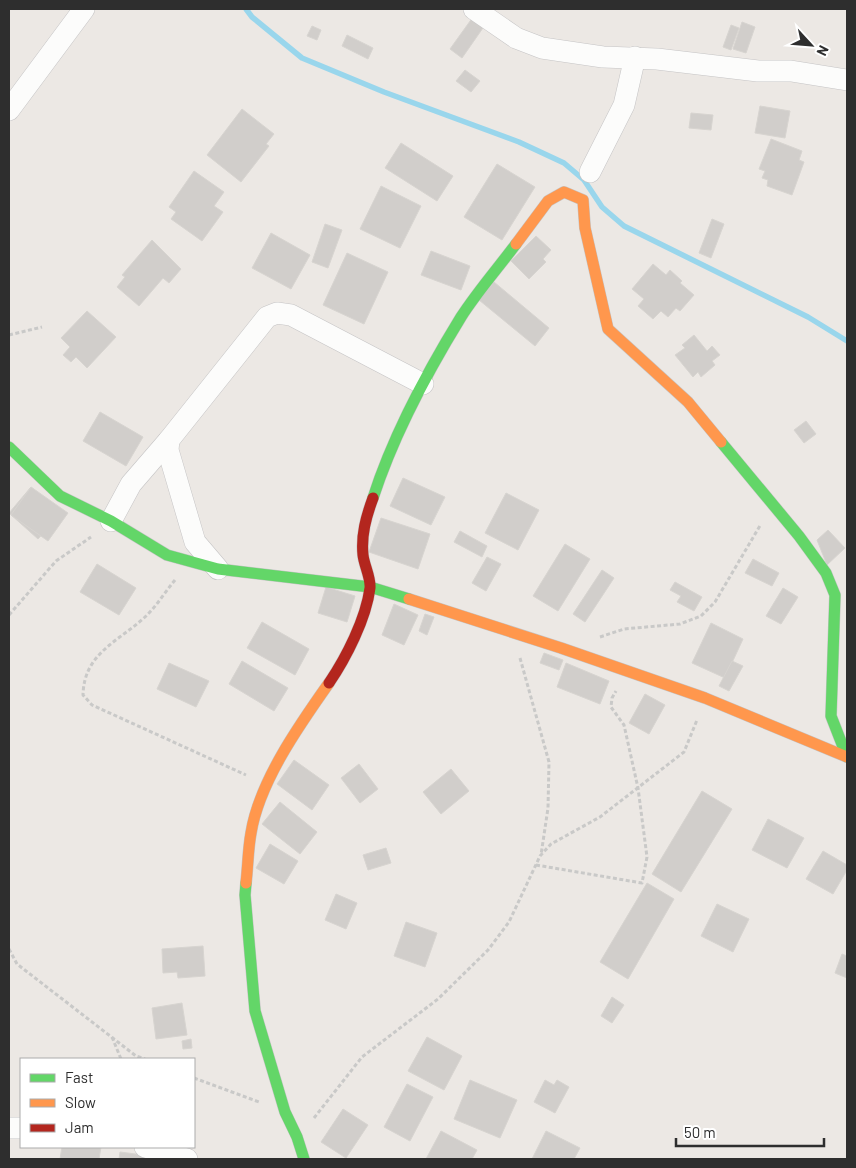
<svg xmlns="http://www.w3.org/2000/svg" width="856" height="1168" viewBox="0 0 856 1168" font-family="Barlow,sans-serif">
	<style>
		.lines { fill: none; stroke-linecap: round; stroke-linejoin: round }
		.stream { stroke: #99d6ec; stroke-width: 5.5 }
		.building { fill: #d1cecb; stroke: #d7d4d0 }
		.street-casing { stroke: #c5c4c5; stroke-width: 22 }
		.fast-casing { stroke: #c5c4c5; stroke-width: 12 }
		.slow-casing { stroke: #c5c4c5; stroke-width: 12 }
		.jam-casing { stroke: #c5c4c5; stroke-width: 12 }
		.path { stroke: #c9c9c8; stroke-width: 3; stroke-dasharray: 4 2.5; stroke-linecap: butt }
		.street { stroke: #fcfcfb; stroke-width: 21 }
		.fast { stroke: #63d668; stroke-width: 11 }
		.slow { stroke: #ff974d; stroke-width: 11 }
		.jam { stroke: #b3261e; stroke-width: 11 }
	</style>
	<rect width="100%" height="100%" fill="#ece8e4"/>
	<g class="lines">
		<!-- stream -->
		<polyline class="stream" points="246,9 252,17 302,58 384,92 519,142 564,163 584,180 602,207 624,226 808,317 847,341"/>
	</g>
	<!-- building -->
	<g class="building">
		<polygon points="473,17 485,25 462,58 450,49"/>
		<polygon points="742,22 755,27 746,53 733,49"/>
		<polygon points="731,25 739,28 731,50 723,47"/>
		<polygon points="312,26 321,30 317,40 307,36"/>
		<polygon points="347,35 373,48 368,59 342,46"/>
		<polygon points="465,70 480,81 471,92 456,81"/>
		<polygon points="760,106 790,111 785,138 755,133"/>
		<polygon points="242,109 274,134 266,144 269,146 241,182 207,155"/>
		<polygon points="691,113 713,115 711,130 689,128"/>
		<polygon points="771,139 802,151 799,160 804,162 792,195 767,186 768,180 762,178 765,171 759,169"/>
		<polygon points="401,143 453,176 437,201 385,168"/>
		<polygon points="497,164 535,187 502,240 464,217"/>
		<polygon points="194,171 224,192 214,206 223,212 202,241 171,219 176,212 169,207"/>
		<polygon points="381,186 421,206 400,248 360,229"/>
		<polygon points="712,219 724,224 711,258 699,253"/>
		<polygon points="325,224 342,230 328,268 312,262"/>
		<polygon points="271,233 310,255 291,289 252,268"/>
		<polygon points="536,236 551,250 543,259 546,262 529,279 511,261"/>
		<polygon points="152,240 181,269 169,283 163,278 139,306 117,287 125,277 122,275"/>
		<polygon points="431,251 470,266 461,290 421,275"/>
		<polygon points="347,253 388,272 364,324 323,305"/>
		<polygon points="653,264 666,275 670,270 682,281 680,283 694,295 680,311 676,308 668,317 661,311 653,319 638,306 644,299 632,289"/>
		<polygon points="494,282 549,328 535,346 479,300"/>
		<polygon points="87,311 116,337 87,368 76,357 71,362 63,355 70,347 61,338"/>
		<polygon points="694,335 707,351 712,346 720,355 712,361 715,365 701,377 698,372 693,377 675,355 685,348 682,345"/>
		<polygon points="100,412 143,437 126,466 83,441"/>
		<polygon points="806,421 816,434 804,443 794,430"/>
		<polygon points="403,478 445,497 431,525 390,506"/>
		<polygon points="31,487 61,514 38,539 9,513"/>
		<polygon points="31,487 68,513 48,541 11,515"/>
		<polygon points="506,493 539,510 518,550 485,533"/>
		<polygon points="381,518 430,534 418,569 369,552"/>
		<polygon points="828,530 845,548 827,565 817,540"/>
		<polygon points="460,531 487,546 482,557 454,542"/>
		<polygon points="565,544 590,559 558,611 533,596"/>
		<polygon points="487,557 501,564 486,591 472,583"/>
		<polygon points="753,559 779,573 772,586 745,573"/>
		<polygon points="97,564 136,588 119,615 80,592"/>
		<polygon points="602,570 614,578 585,622 573,614"/>
		<polygon points="675,582 702,597 694,611 677,602 681,596 670,590"/>
		<polygon points="326,587 355,596 347,622 318,613"/>
		<polygon points="783,588 798,597 781,624 766,616"/>
		<polygon points="394,604 418,615 404,645 382,635"/>
		<polygon points="425,614 434,617 427,635 419,631"/>
		<polygon points="262,622 309,649 295,675 247,648"/>
		<polygon points="711,623 743,639 725,678 692,663"/>
		<polygon points="544,653 563,660 559,670 540,663"/>
		<polygon points="242,661 288,688 274,711 229,684"/>
		<polygon points="732,661 743,666 729,691 719,686"/>
		<polygon points="169,663 209,681 196,707 157,689"/>
		<polygon points="566,663 609,681 600,704 557,687"/>
		<polygon points="645,694 665,705 649,734 629,723"/>
		<polygon points="294,760 329,785 312,810 277,784"/>
		<polygon points="359,764 378,789 360,803 341,778"/>
		<polygon points="451,769 469,791 441,814 423,792"/>
		<polygon points="702,791 732,809 681,892 652,874"/>
		<polygon points="280,802 317,832 300,854 262,824"/>
		<polygon points="768,819 804,838 787,868 752,850"/>
		<polygon points="270,844 298,861 284,884 256,868"/>
		<polygon points="386,848 391,863 368,870 363,855"/>
		<polygon points="823,851 847,865 847,870 833,894 806,879"/>
		<polygon points="647,883 674,899 628,979 600,962"/>
		<polygon points="336,894 357,903 346,929 325,920"/>
		<polygon points="717,904 749,919 733,952 701,936"/>
		<polygon points="406,922 437,933 425,967 394,956"/>
		<polygon points="203,946 205,976 178,978 177,972 163,973 162,949"/>
		<polygon points="842,954 847,956 847,978 835,973"/>
		<polygon points="612,997 624,1005 612,1023 601,1016"/>
		<polygon points="182,1003 187,1035 156,1039 152,1008"/>
		<polygon points="427,1037 462,1056 444,1090 408,1071"/>
		<polygon points="191,1039 192,1048 183,1049 182,1041"/>
		<polygon points="470,1080 517,1100 500,1138 454,1119"/>
		<polygon points="545,1080 554,1085 557,1080 569,1087 555,1113 534,1102"/>
		<polygon points="407,1084 433,1097 410,1141 384,1127"/>
		<polygon points="343,1109 368,1125 346,1158 321,1142"/>
		<polygon points="441,1131 477,1150 472,1159 426,1159"/>
		<polygon points="546,1131 580,1148 574,1159 532,1159"/>
		<polygon points="62,1147 101,1147 99,1159 60,1159"/>
		<polygon points="120,1152 151,1156 150,1159 119,1159"/>
	</g>
	<g class="lines">
		<!-- street casing -->
		<g class="street-casing">
			<g id="street">
				<polyline points="474,9 516,38 542,48 603,57 657,59 758,71 791,71 847,80"/>
				<polyline points="9,110 84,9"/>
				<polyline points="590,172 624,105 635,57"/>
				<polyline points="111,521 131,484 169,440"/>
				<polyline points="218,569 195,542 168,450 169,440 267,317 277,313 291,315 423,384"/>
				<polyline points="9,1128 21,1128"/>
				<polyline points="145,1147 187,1159"/>
			</g>
		</g>
		<!-- fast casing -->
		<g class="fast-casing">
			<g id="fast">
				<polyline points="721,442 799,536 826,573 835,595 831,716 847,757"/>
				<polyline points="9,447 60,496 111,521 167,555 218,569 370,587 409,599"/>
				<path d="M373,498C393,436 426,374 461,317C477,292 498,268 516,244"/>
				<polyline points="246,883 245,895 255,1011 285,1112 297,1137 304,1159"/>
			</g>
		</g>
		<!-- slow casing -->
		<g class="slow-casing">
			<g id="slow">
				<polyline points="516,244 548,201 564,192 583,200 585,228 608,329 688,402 721,442"/>
				<polyline points="409,599 561,648 705,698 847,757"/>
				<path d="M246,883C248,866 248,849 251,833C259,782 300,724 329,683"/>
			</g>
		</g>
		<!-- jam casing -->
		<g class="jam-casing">
			<path id="jam" d="M329,683C346,658 366,619 370,588C371,578 364,565 363,555C361,535 366,517 373,498"/>
		</g>
		<!-- path -->
		<g class="path">
			<polyline points="9,335 42,327"/>
			<path d="M175,580C165,592 156,607 145,617C118,642 84,653 83,695L92,705L246,775"/>
			<polyline points="9,615 56,561 91,537"/>
			<polyline points="600,637 624,629 680,624 701,616 715,602 761,524"/>
			<polyline points="520,658 549,762 548,808 541,855"/>
			<polyline points="536,865 642,883 647,857 638,788 624,725 611,707 612,698 616,691"/>
			<polyline points="9,949 17,964 136,1056 145,1059"/>
			<polyline points="112,1037 121,1059"/>
			<polyline points="194,1078 259,1102"/>
			<polyline points="314,1118 362,1057 438,999 488,950 509,922 540,856 551,844 600,817 684,752 697,720"/>
		</g>
		<!-- street -->
		<use href="#street" class="street"/>
		<!-- fast -->
		<use href="#fast" class="fast"/>
		<!-- slow -->
		<use href="#slow" class="slow"/>
		<!-- jam -->
		<use href="#jam" class="jam"/>
	</g>
	<!-- border -->
	<rect width="856" height="1168" fill="none" stroke="#2e2e2e" stroke-width="20"/>
	<!-- legend -->
	<rect x="20" y="1058" width="175" height="90" fill="#ffffff" stroke="#ababab"/>
	<rect x="30" y="1074" width="25" height="8" fill="#63d668" stroke="#ababab"/>
	<text x="65" y="1083" font-size="15" fill="#2e2e2e">Fast</text>
	<rect x="30" y="1099" width="25" height="8" fill="#ff974d" stroke="#ababab"/>
	<text x="65" y="1108" font-size="15" fill="#2e2e2e">Slow</text>
	<rect x="30" y="1124" width="25" height="8" fill="#b3261e" stroke="#ababab"/>
	<text x="65" y="1133" font-size="15" fill="#2e2e2e">Jam</text>
	<!-- north arrow -->
	<g transform="translate(811 45) rotate(116)" stroke="#ffffff" stroke-width="4" paint-order="stroke">
	<path d="M0-4L9 19L0 12L-9 19Z" fill="#2e2e2e"/>
	<text y="-8" font-size="14" font-weight="bold" text-anchor="middle" fill="#2e2e2e">N</text>
	</g>
	<!-- scale -->
	<path d="M676 1138v8h148v-8" fill="none" stroke="#2e2e2e" stroke-width="2.5"/>
	<text x="684" y="1138" font-size="15" fill="#2e2e2e" stroke="#ffffff" stroke-width="4" paint-order="stroke">50 m</text>
</svg>
